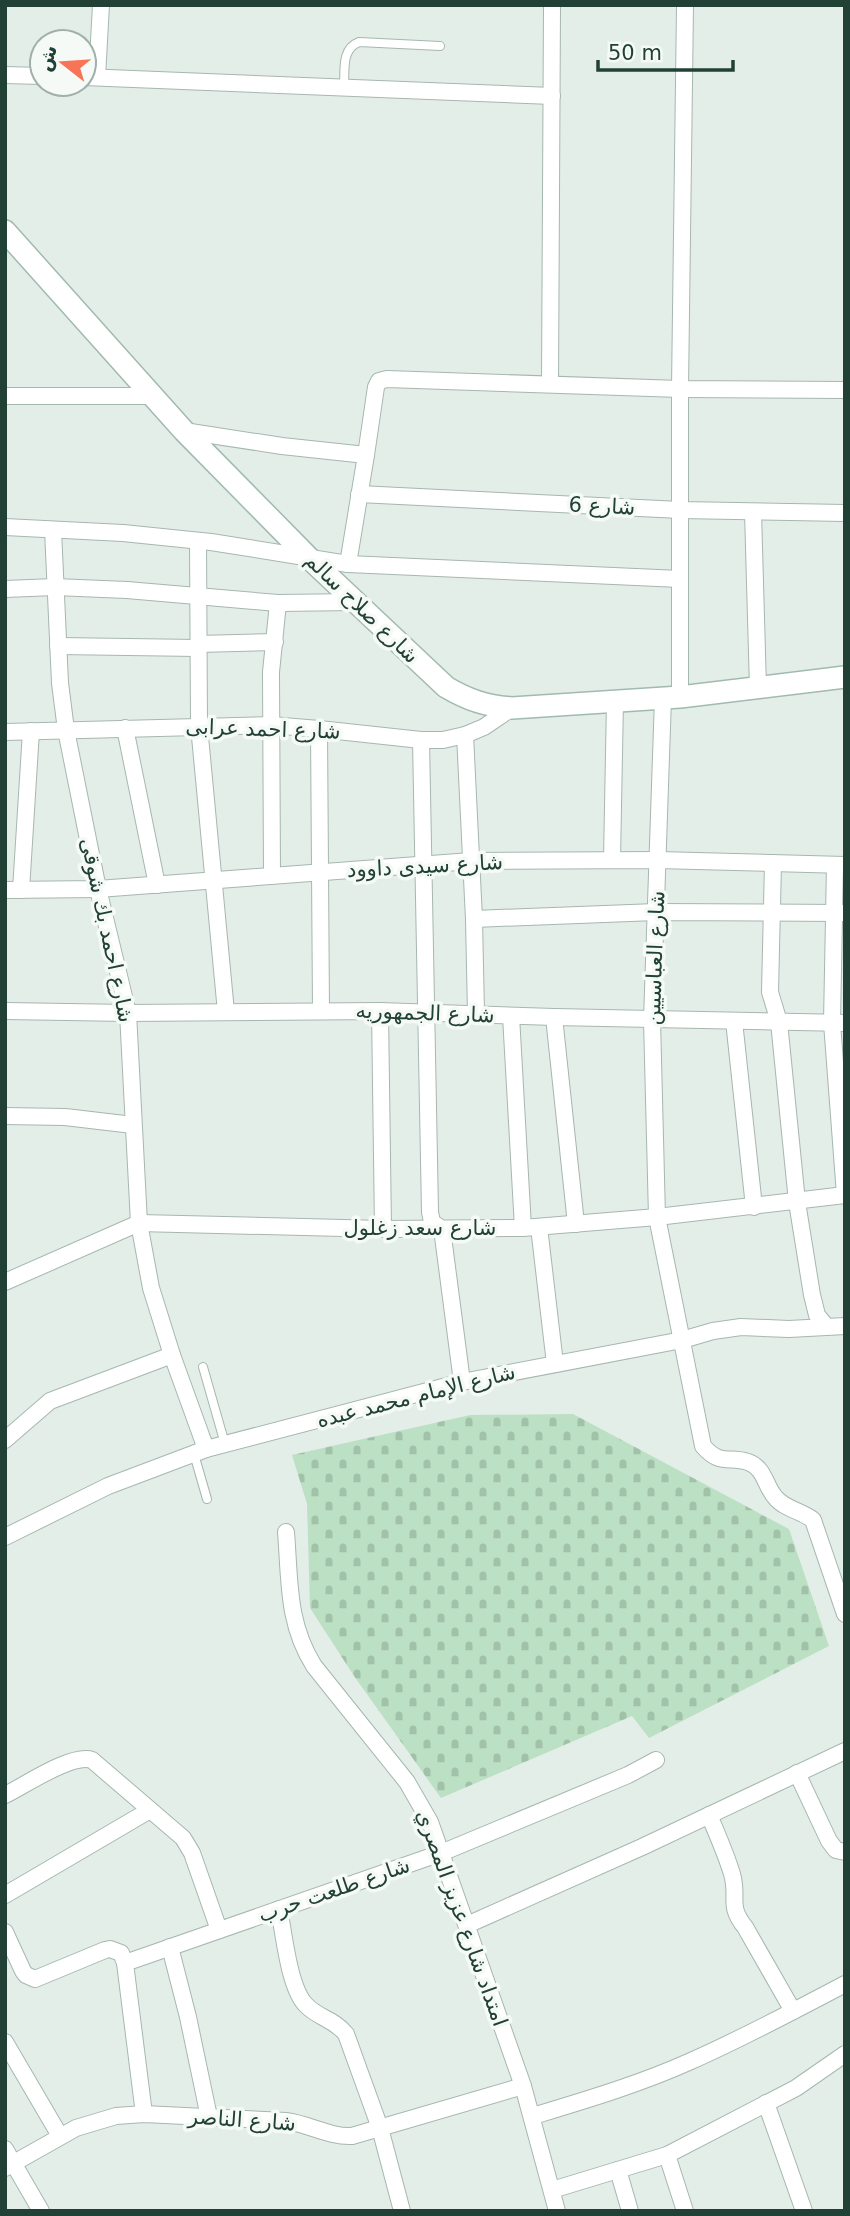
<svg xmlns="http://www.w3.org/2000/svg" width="850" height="2216" viewBox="0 0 850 2216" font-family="'DejaVu Sans',Vazirmatn,sans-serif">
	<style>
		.cemetery { fill: url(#cemetery-stones) }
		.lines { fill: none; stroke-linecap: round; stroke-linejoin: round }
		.lane-casing { stroke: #a6b7b0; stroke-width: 10 }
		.street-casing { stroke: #a6b7b0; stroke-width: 18 }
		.secondary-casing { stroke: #a1bab0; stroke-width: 24 }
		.lane { stroke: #fff; stroke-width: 8 }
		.street { stroke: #fff; stroke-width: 16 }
		.secondary { stroke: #fff; stroke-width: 21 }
		.labels { text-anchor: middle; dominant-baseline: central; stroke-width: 7; stroke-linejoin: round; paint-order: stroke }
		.street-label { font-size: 21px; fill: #224136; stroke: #f5faf7 }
	</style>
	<defs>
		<pattern id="cemetery-stones" width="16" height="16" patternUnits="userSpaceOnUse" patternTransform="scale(1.75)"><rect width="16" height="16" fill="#bce0c3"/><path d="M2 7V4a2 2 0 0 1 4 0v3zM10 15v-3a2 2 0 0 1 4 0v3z" fill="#a1c1a8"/></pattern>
	</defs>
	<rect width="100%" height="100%" fill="#e4eee9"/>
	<!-- cemetery -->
	<polygon class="cemetery" points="573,1414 789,1529 829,1646 649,1738 632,1716 441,1798 354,1676 310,1608 307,1504 292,1455 470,1415"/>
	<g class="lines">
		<!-- lane casing -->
		<g class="lane-casing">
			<g id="lane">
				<path d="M344,87C345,70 341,49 359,42L440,46"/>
				<polyline points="203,1367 225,1444"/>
				<polyline points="194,1454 207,1499"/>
			</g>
		</g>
		<!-- street casing -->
		<g class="street-casing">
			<g id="street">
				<polyline points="5,75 42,76"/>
				<polyline points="84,77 552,96"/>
				<polyline points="97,77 101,5"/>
				<polyline points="550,384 552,5"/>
				<polyline points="5,396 152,396"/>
				<polyline points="184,431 282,446 366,455 376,387 379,381 387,379 680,389 845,390"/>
				<polyline points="359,494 680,510 845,513"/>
				<polyline points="753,512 758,688"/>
				<polyline points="5,527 123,533 211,542 348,564 680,579"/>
				<polyline points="53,530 60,683 66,730 98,889 128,1013 139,1223 151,1288 172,1355 206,1449"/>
				<polyline points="198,541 199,726 226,1012"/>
				<polyline points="348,564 366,455"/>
				<polyline points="5,589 55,587 127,590 278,603 355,602"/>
				<polyline points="198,644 275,642"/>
				<polyline points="58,646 198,648"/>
				<polyline points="680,697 680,389 685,5"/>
				<path d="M663,698L652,1020L657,1217L703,1446C720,1466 729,1456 748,1462C765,1468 765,1486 775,1497C784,1509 802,1511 813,1520L845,1614"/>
				<polyline points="125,728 157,885"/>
				<polyline points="319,729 321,1010"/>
				<polyline points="5,732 271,725 319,729 421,740 443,740 465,735 484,727 512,708"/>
				<polyline points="465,735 474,919 476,1014"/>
				<polyline points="421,740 430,1212 432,1222 442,1229 462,1382"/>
				<polyline points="612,860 615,701"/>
				<polyline points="773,863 770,992 779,1022 797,1202 812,1295 817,1315 826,1326"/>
				<polyline points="835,865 832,1023 845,1195"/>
				<polyline points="272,876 271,672 278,603"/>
				<polyline points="5,890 98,889 471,861 658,860 845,865"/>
				<polyline points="21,890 31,731"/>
				<polyline points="474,919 656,912 845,913"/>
				<polyline points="5,1011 128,1013 380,1011 554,1017 845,1023"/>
				<polyline points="380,1011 383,1229"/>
				<polyline points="511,1016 523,1228"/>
				<polyline points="554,1017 576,1224"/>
				<polyline points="734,1021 754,1207"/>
				<polyline points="5,1116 65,1117 133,1125"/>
				<polyline points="539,1227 555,1364"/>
				<polyline points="5,1282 139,1223 383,1229 523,1228 657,1217 845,1195"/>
				<polyline points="5,1440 50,1401 172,1355"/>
				<path d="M286,1532C290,1582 287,1623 314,1666L407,1782L430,1822L523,2086L557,2211"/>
				<polyline points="5,1537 108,1486 206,1449 462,1382 682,1340 713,1331 741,1327 789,1329 845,1326"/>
				<polyline points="797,1773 829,1841 836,1850 845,1852"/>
				<path d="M5,1795C24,1786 72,1753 92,1760L183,1838L192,1853L219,1930"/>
				<path d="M709,1815C717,1834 726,1854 732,1874C739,1898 727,1905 745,1927L793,2011"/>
				<polyline points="5,1895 150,1810"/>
				<path d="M279,1909C284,1934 289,1988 306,2005C318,2018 334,2019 346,2034L380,2128L402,2211"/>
				<polyline points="467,1925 642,1847 845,1751"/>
				<polyline points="5,1932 23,1971 26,1975 35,1979 105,1950 110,1949 121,1953 125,1963 144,2114"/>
				<polyline points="170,1947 188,2017 209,2117"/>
				<polyline points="125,1963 441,1853 628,1775 656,1760"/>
				<polyline points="5,2042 60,2136"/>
				<polyline points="766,2103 804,2211"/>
				<path d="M533,2116C586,2100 640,2084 691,2061C743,2038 794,2011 845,1984"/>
				<polyline points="5,2149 41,2211"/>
				<polyline points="667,2155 685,2211"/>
				<path d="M5,2168L76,2128L116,2116L144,2114L286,2121C309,2124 329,2137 352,2136L523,2086"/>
				<polyline points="618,2170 630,2211"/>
				<polyline points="552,2190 667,2155 796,2088 845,2054"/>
			</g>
		</g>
		<!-- secondary casing -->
		<g class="secondary-casing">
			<path id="secondary" d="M5,231L184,431L310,559L446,687C468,700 486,706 512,708L680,697L845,677"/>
		</g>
		<!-- lane -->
		<use href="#lane" class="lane"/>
		<!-- street -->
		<use href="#street" class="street"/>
		<!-- secondary -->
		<use href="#secondary" class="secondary"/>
	</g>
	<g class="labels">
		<!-- street labels -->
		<g class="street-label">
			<text transform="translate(602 506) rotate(3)">شارع 6</text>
			<text transform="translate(362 608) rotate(44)">شارع صلاح سالم</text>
			<text transform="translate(263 729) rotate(2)">شارع احمد عرابى</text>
			<text transform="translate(425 866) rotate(-3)">شارع سيدى داوود</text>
			<text transform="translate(107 930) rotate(78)">شارع احمد بك شوقى</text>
			<text transform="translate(655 958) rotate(-88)">شارع العباسيين</text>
			<text transform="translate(425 1013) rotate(2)">شارع الجمهوريه</text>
			<text x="420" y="1228">شارع سعد زغلول</text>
			<text transform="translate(416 1396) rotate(-14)">شارع الإمام محمد عبده</text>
			<text transform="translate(334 1890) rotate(-19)">شارع طلعت حرب</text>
			<text transform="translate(462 1918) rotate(70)">امتداد شارع عزيز المصري</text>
			<text transform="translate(242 2120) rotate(4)">شارع الناصر</text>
		</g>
	</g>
	<!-- border -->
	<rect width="850" height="2216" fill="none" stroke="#224136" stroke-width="14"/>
	<!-- north arrow -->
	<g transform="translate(63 63) rotate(287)"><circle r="33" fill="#f5faf7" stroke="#a1b0aa" stroke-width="2"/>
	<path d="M0-5L12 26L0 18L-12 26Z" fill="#f87457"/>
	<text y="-10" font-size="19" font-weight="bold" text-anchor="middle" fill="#224136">ش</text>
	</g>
	<!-- scale -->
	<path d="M598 60v10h135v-10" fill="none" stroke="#224136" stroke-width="3.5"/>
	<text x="608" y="60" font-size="21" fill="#224136" stroke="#f5faf7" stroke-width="5" paint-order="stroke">50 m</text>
</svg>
